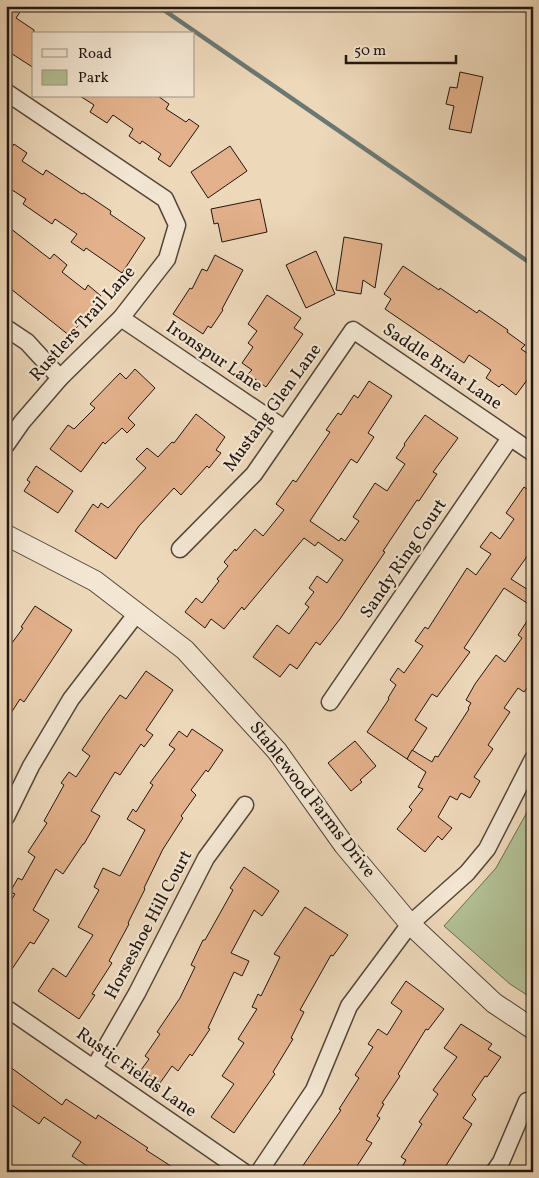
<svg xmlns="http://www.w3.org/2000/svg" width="539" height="1178" viewBox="0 0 539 1178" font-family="Vollkorn,serif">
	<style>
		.green { fill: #b2c095; stroke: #6a6b53 }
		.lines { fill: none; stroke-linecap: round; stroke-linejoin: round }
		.stream { stroke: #6a7873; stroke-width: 4.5 }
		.building { fill: #e3b18b; stroke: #211611 }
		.minor-casing { stroke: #54463b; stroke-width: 19 }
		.tertiary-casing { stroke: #54463b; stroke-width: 22 }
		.minor { stroke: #f3e6d2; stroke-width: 16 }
		.tertiary { stroke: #f3e6d2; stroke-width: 20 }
		.labels { text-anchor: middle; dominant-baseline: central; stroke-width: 4.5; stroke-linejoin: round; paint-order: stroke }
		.street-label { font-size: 18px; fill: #211611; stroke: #f3e6d2 }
	</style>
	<rect width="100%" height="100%" fill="#edd8ba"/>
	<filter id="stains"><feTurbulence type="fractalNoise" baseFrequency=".004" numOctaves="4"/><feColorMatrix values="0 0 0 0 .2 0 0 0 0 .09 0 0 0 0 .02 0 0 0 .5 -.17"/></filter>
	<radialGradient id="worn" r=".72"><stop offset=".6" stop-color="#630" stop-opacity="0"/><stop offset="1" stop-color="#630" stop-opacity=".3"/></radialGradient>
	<!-- green -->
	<polygon class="green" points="531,805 533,806 533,999 510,984 444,926 496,868"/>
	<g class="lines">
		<!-- stream -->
		<polyline class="stream" points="158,6 533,265"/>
	</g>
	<!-- building -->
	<g class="building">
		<polygon points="6,6 24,6 16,18 34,30 34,68 6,50"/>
		<polygon points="460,72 483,77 471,133 449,129 454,106 446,104 450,87 457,88"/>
		<polygon points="80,96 158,96 169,104 166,109 186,122 189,119 199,126 170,167 158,159 161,154 142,141 140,144 129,136 133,129 113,115 107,123 90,112 94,105"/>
		<polygon points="14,144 27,153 22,161 43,175 46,170 82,194 84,193 111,211 110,214 145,238 122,273 86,248 84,251 71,242 77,234 55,219 52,224 23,204 26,199 6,186 6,156"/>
		<polygon points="230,146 247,171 208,198 191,172"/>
		<polygon points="260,199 267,232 222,242 218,223 214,224 211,209"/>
		<polygon points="6,225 50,259 54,254 67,265 62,272 85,290 88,285 101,296 70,336 6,285"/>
		<polygon points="344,237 382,244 375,288 363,280 361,294 336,290"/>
		<polygon points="316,251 335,294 306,308 286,265"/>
		<polygon points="215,255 243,270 222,309 223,310 211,328 208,326 203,334 173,314 190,288 192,289 202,269 207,271"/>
		<polygon points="403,266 439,290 440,288 477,313 479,310 508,330 507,332 525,345 521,349 533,357 533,372 516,395 502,384 499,387 486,378 491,370 469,355 464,363 385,309 391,299 384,294"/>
		<polygon points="267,295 301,318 294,328 303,334 266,387 248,374 252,370 242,363 253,347 248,343 257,331 248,324"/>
		<polygon points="135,369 155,388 128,418 135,425 127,433 122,428 105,444 103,442 81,472 50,449 68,425 74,429 95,408 90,404 120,373 126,379"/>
		<polygon points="369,381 392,396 368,433 374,437 357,463 351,459 310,521 339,541 341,538 345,541 359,521 353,517 375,483 387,491 405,464 396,458 405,445 404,444 425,415 458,438 433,472 437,474 419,501 417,500 383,551 385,552 340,619 320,645 316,642 297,669 290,664 280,677 253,657 277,625 289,634 309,607 305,604 314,592 309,588 317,576 327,583 343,560 318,542 315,546 304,538 244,610 242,607 224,629 211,619 205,628 185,612 196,598 202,603 219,581 217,579 228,566 224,562 235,549 236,551 255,529 263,536 284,510 276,504 293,480 296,482 330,432 326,430 338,413 341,415 354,395 358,398"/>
		<polygon points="196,414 225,437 216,450 221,453 209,468 207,466 181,495 174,488 139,526 116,559 75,531 93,504 98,508 101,503 108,508 146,468 136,459 147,448 158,457 172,442 174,443"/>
		<polygon points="36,466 73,491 58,513 24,491 30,482 27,480"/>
		<polygon points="524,487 533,493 533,548 511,579 533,593 533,607 504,588 464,648 470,652 437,697 432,694 415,720 427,728 407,759 367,732 389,699 388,698 396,685 390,680 398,668 404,673 423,646 415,641 425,627 428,629 467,568 476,575 491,554 480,547 491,532 500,539 514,519 506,513"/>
		<polygon points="35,606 72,630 24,702 20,699 6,721 6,651 23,628 21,627"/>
		<polygon points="533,612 533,680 524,692 518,688 504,708 510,712 488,745 493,749 474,777 480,781 470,798 461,793 457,800 450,796 438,817 452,828 442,840 438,836 425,852 397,829 412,810 409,807 423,789 418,787 426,772 407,759 412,750 432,762 435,756 438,757 469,709 468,708 471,703 466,700 475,684 496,655 505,662 522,638 518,635"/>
		<polygon points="146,671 173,690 146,730 153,735 144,747 141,744 120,775 115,772 91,811 100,816 84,844 83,844 63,874 56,869 33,910 49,920 34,944 30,942 6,978 6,908 15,894 10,892 18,878 22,880 35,857 28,852 47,823 44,821 64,785 61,783 69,772 76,777 90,756 82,750 104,717 120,695 126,699"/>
		<polygon points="192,729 223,750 208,772 206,770 191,790 196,795 181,816 183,818 163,849 144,888 145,889 128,923 129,924 109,961 112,963 92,994 95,995 79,1019 38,991 53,968 66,977 93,935 78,927 99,890 94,887 103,868 120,876 145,830 127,819 133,809 136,812 153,785 150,783 175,749 169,745 179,731 187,737"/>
		<polygon points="355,741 376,766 360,780 362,782 351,791 328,763"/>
		<polygon points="244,867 279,891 262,916 254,910 231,953 249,961 242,976 234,972 208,1028 210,1029 192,1056 190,1054 178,1071 172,1066 160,1083 141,1070 149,1059 145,1056 160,1034 157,1032 180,998 195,967 191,965 203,940 205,940 233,890 230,888"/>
		<polygon points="305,907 348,935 333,956 331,955 300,1010 304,1012 291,1038 293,1039 273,1072 275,1074 234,1133 211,1117 234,1084 222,1076 244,1043 238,1039 257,1009 252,1007 258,994 261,996 280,957 274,954"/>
		<polygon points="406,981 444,1009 428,1030 426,1029 398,1074 400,1076 382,1103 384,1104 377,1116 380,1118 366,1140 372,1143 353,1172 308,1172 302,1167 341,1110 339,1109 359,1078 355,1075 373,1047 368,1044 378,1029 387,1035 402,1011 391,1003"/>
		<polygon points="461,1024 492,1044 488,1049 501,1057 487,1077 485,1076 472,1095 476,1099 463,1118 472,1124 442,1172 399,1172 406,1160 401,1157 422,1124 419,1122 438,1094 433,1090 457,1057 444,1048"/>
		<polygon points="6,1064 62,1105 66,1099 96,1119 98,1115 148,1148 146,1150 180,1172 96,1172 72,1156 81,1142 44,1117 39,1124 6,1101"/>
	</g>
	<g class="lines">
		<!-- minor casing -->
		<g class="minor-casing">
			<g id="minor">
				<polyline points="6,92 165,199 177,225 167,259 121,318 60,378 22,422 6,445"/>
				<polyline points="121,318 285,429"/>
				<polyline points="6,328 27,342 60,378"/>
				<polyline points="180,549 254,474 353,330 533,453"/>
				<polyline points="330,702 510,438"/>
				<polyline points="6,817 31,766 71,699 137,613"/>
				<polyline points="6,1008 244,1172"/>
				<polyline points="94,1068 137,993 206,858 245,805"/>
				<polyline points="259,1172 314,1090 349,1006 410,924 467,873 487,849 533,759"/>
				<polyline points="494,1172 501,1162 527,1101"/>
			</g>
		</g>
		<!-- tertiary casing -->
		<g class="tertiary-casing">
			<polyline id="tertiary" points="6,535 95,581 185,650 277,751 344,845 410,924 494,1003 533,1029"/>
		</g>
		<!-- minor -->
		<use href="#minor" class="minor"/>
		<!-- tertiary -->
		<use href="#tertiary" class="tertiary"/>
	</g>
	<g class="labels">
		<!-- street labels -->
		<g class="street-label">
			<text transform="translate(83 324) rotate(-48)">Rustlers Trail Lane</text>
			<text transform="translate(214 357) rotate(34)">Ironspur Lane</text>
			<text transform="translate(442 367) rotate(34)">Saddle Briar Lane</text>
			<text transform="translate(273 408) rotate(-54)">Mustang Glen Lane</text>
			<text transform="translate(404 559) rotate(-56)">Sandy Ring Court</text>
			<text transform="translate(312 800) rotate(52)">Stablewood Farms Drive</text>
			<text transform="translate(149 925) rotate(-62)">Horseshoe Hill Court</text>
			<text transform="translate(136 1073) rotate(35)">Rustic Fields Lane</text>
		</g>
	</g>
	<!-- margin -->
	<rect width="539" height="1178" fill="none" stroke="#edd8ba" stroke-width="25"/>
	<rect x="8" y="8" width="524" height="1163" fill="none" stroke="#211611" stroke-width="2.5"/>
	<rect x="12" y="12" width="514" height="1153" fill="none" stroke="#211611"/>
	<!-- legend -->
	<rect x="32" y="32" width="162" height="65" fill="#f3e6d2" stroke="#9f9385"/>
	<rect x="42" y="49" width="25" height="8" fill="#f3e6d2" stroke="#9f9385"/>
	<text x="78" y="58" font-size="15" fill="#211611">Road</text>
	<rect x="42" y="70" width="25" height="15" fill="#b2c095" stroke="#9f9385"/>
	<text x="78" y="82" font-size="15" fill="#211611">Park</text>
	<!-- scale -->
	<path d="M346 55v8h110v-8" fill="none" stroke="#211611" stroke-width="2.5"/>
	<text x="354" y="55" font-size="15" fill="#211611" stroke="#f3e6d2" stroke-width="4" paint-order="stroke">50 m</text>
	<rect width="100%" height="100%" filter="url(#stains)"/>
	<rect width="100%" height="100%" fill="url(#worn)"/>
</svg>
